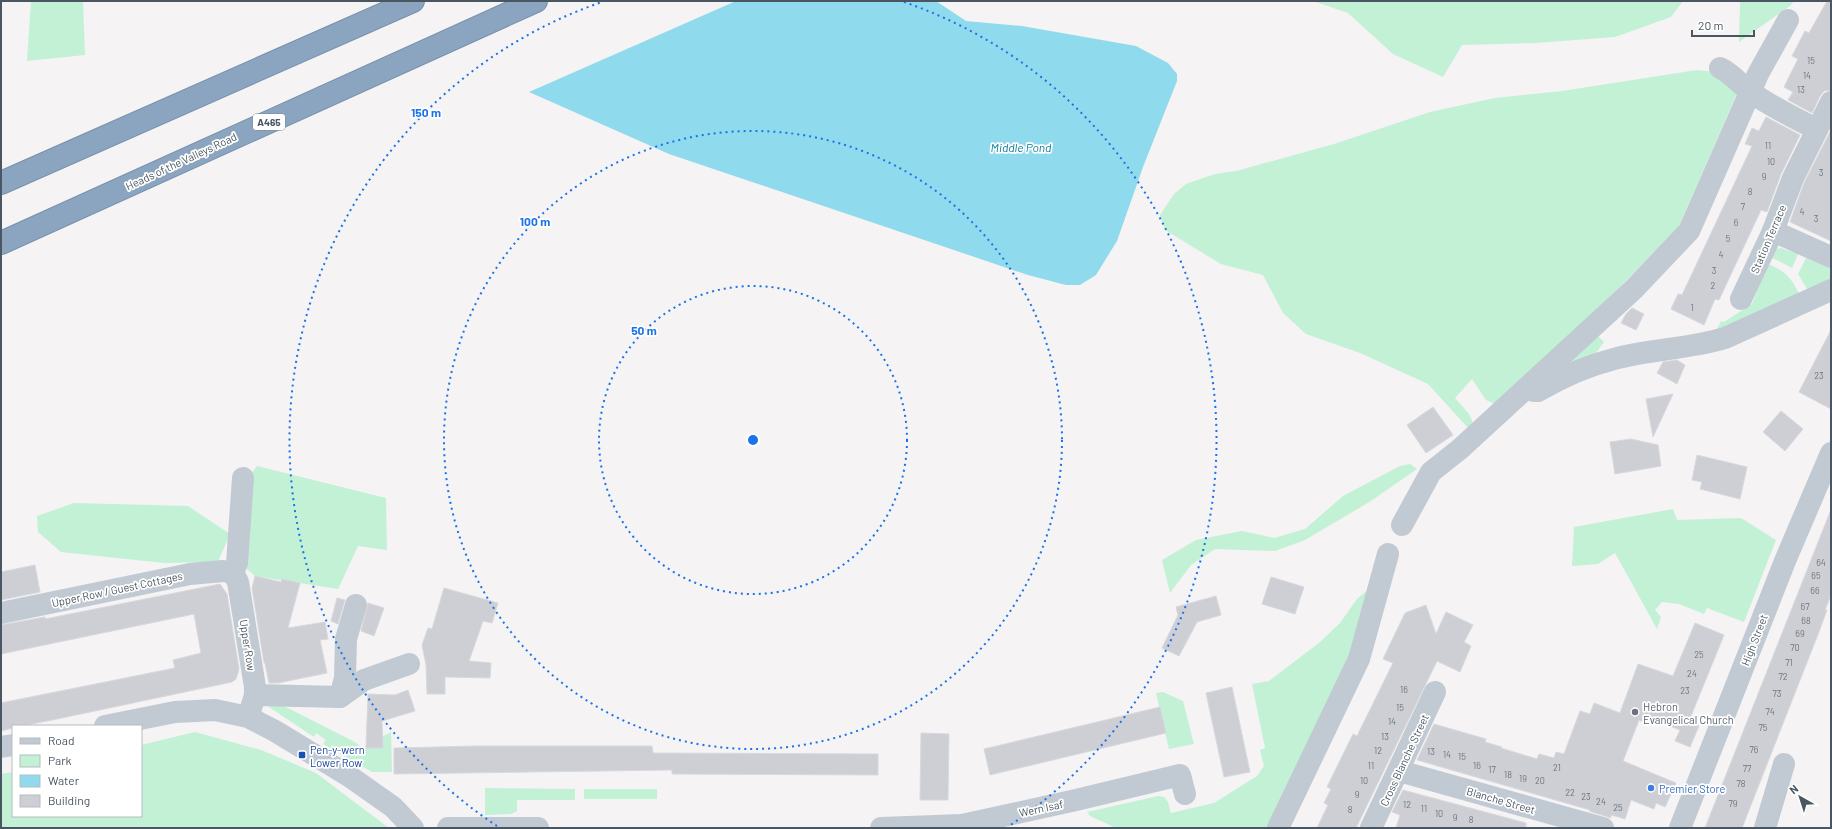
<svg xmlns="http://www.w3.org/2000/svg" width="1832" height="829" viewBox="0 0 1832 829" font-family="Barlow,sans-serif">
	<style>
		.green { fill: #c3f1d5 }
		.water { fill: #90daee }
		.building { fill: #cdcfd5; stroke: #d7d9de }
		.lines { fill: none; stroke-linecap: round; stroke-linejoin: round }
		.highway-casing { stroke: #7690ad; stroke-width: 24 }
		.minor { stroke: #c1cad2; stroke-width: 22 }
		.highway { stroke: #8ba5c1; stroke-width: 22 }
		.ring { fill: none; stroke: #1a73e8; stroke-width: 2; stroke-dasharray: 2 4 }
		.worship-dot { fill: #6b7280; stroke: #fff; stroke-width: 1.5 }
		.transit-dot { fill: #1a4fb4; stroke: #fff; stroke-width: 1.5 }
		.shop-dot { fill: #3f7fe0; stroke: #fff; stroke-width: 1.5 }
		.labels { text-anchor: middle; dominant-baseline: central; stroke-width: 3.5; stroke-linejoin: round; paint-order: stroke }
		.number-label { font-size: 9px; fill: #6b747e }
		.shield { fill: #fff; stroke: #808990; stroke-width: 1 }
		.shield-label { font-size: 10px; font-weight: bold; fill: #4a5661 }
		.street-label { font-size: 11px; fill: #4a5661; stroke: #fff }
		.worship-label { font-size: 11px; fill: #5b616d; stroke: #fff; text-anchor: start }
		.transit-label { font-size: 11px; fill: #164399; stroke: #fff; text-anchor: start }
		.shop-label { font-size: 11px; fill: #366cbe; stroke: #fff; text-anchor: start }
		.water-label { font-size: 12px; font-style: italic; fill: #0c7c9b; stroke: #fff }
		.centre { fill: #1a73e8; stroke: #fff; stroke-width: 2 }
		.ring-label { font-size: 12px; text-anchor: middle; font-weight: bold; fill: #1a73e8; stroke: #fff; stroke-width: 3.5; stroke-linejoin: round; paint-order: stroke }
	</style>
	<rect width="100%" height="100%" fill="#f5f3f3"/>
	<!-- green -->
	<g class="green">
		<polygon points="31,1 83,1 85,55 27,61"/>
		<polygon points="1313,1 1683,1 1671,17 1615,37 1535,43 1462,45 1443,77 1393,54 1348,13"/>
		<polygon points="1740,1 1794,1 1790,6 1739,42"/>
		<polygon points="1697,70 1717,72 1738,91 1679,226 1597,311 1495,404 1486,400 1472,379 1455,398 1469,414 1473,423 1469,429 1428,384 1360,353 1306,334 1283,313 1263,275 1221,264 1165,230 1160,215 1174,194 1186,184 1215,174 1236,171 1334,144 1430,112 1495,98 1562,91"/>
		<polygon points="1781,248 1798,254 1792,268 1771,257 1776,249"/>
		<polygon points="1806,258 1831,269 1831,282 1809,292 1798,274"/>
		<path d="M1768,264C1786,272 1792,278 1800,296L1714,335L1721,321L1724,322L1752,304Z"/>
		<polygon points="1596,334 1604,342 1594,356 1540,383"/>
		<polygon points="1410,464 1417,469 1371,501 1305,540 1275,551 1215,549 1191,565 1170,593 1162,560 1196,540 1242,531 1274,538 1305,529 1343,496 1400,466"/>
		<polygon points="257,466 386,498 387,550 358,546 338,589 255,576 245,567 251,474"/>
		<polygon points="74,503 188,506 230,534 218,562 164,563 61,552 38,532 37,516"/>
		<polygon points="1673,509 1677,520 1741,518 1776,540 1744,622 1707,608 1704,614 1679,604 1662,602 1655,610 1661,617 1657,629 1615,553 1598,564 1572,566 1574,527"/>
		<polygon points="1372,586 1359,642 1270,828 1116,828 1090,816 1087,812 1158,796 1164,797 1168,802 1171,813 1214,803 1257,776 1264,766 1260,750 1265,748 1252,684 1269,681 1320,642 1340,623 1357,599"/>
		<polygon points="1163,692 1183,701 1194,744 1169,749 1156,693"/>
		<polygon points="272,700 351,740 364,748 379,748 379,738 391,732 392,772 372,772 323,744 326,740 316,733 314,737 269,707 268,703"/>
		<polygon points="195,732 261,750 316,773 389,828 1,828 1,774 13,772 13,816 141,816 141,745"/>
		<polygon points="485,788 575,789 575,800 517,800 517,811 511,814 485,815"/>
		<rect x="584" y="789" width="73" height="10"/>
	</g>
	<!-- water -->
	<polygon class="water" points="736,1 936,1 966,21 1022,26 1136,46 1168,63 1177,74 1177,81 1143,167 1117,241 1096,275 1080,285 1066,285 1028,275 669,154 529,92"/>
	<!-- building -->
	<g class="building">
		<polygon points="1827,1 1831,1 1831,90 1824,91 1820,96 1812,113 1788,100 1793,92 1784,87 1798,59 1792,56 1805,31 1809,33"/>
		<polygon points="1766,117 1800,135 1781,174 1767,212 1761,210 1719,300 1715,299 1704,325 1671,309 1678,294 1682,295 1752,146 1745,144 1752,128 1759,131"/>
		<polygon points="1831,130 1831,241 1790,222 1804,183"/>
		<polygon points="1632,308 1644,314 1636,330 1621,323 1626,314"/>
		<polygon points="1831,330 1831,409 1799,392"/>
		<polygon points="1677,360 1685,365 1677,384 1657,373 1663,362"/>
		<polygon points="1673,394 1653,437 1646,399"/>
		<polygon points="1433,407 1453,435 1426,453 1407,425"/>
		<polygon points="1781,411 1803,429 1785,451 1763,432"/>
		<polygon points="1631,439 1658,445 1661,466 1615,474 1610,442"/>
		<polygon points="1697,455 1747,467 1740,499 1700,489 1702,482 1692,480"/>
		<polygon points="1830,512 1831,595 1825,610 1827,610 1817,637 1742,828 1705,828"/>
		<polygon points="35,565 40,592 1,600 1,572"/>
		<polygon points="255,576 281,582 282,579 300,583 288,628 325,622 328,639 320,640 327,673 278,683 269,683 265,663 264,663 252,588"/>
		<polygon points="1271,577 1304,587 1295,614 1262,604"/>
		<polygon points="220,584 227,594 239,669 236,679 232,682 57,719 22,726 13,726 13,728 1,731 1,703 175,668 173,660 201,653 194,614 1,654 1,625 45,617 45,619"/>
		<polygon points="444,588 498,603 492,623 483,621 469,661 491,663 490,678 445,677 445,694 427,694 426,665 422,645 428,628 432,629"/>
		<polygon points="1216,596 1221,615 1197,622 1179,656 1162,648 1178,615 1176,607"/>
		<polygon points="337,598 345,600 338,624 331,621"/>
		<polygon points="368,603 384,608 374,636 361,631"/>
		<polygon points="1426,605 1436,634 1446,612 1473,625 1464,642 1471,646 1460,672 1437,661 1356,828 1317,828 1328,805 1324,803 1331,789 1327,787 1353,734 1357,736 1393,663 1383,659 1405,613"/>
		<polygon points="1695,623 1724,635 1689,721 1699,726 1690,747 1675,741 1680,730 1647,717 1645,723 1639,720 1623,761 1676,783 1665,807 1656,803 1654,809 1631,800 1625,819 1611,815 1611,818 1589,811 1590,810 1417,760 1434,724 1486,739 1485,742 1502,747 1501,748 1537,759 1539,754 1554,758 1556,752 1564,754 1580,711 1590,714 1594,703 1620,713 1638,664 1673,676"/>
		<polygon points="1232,687 1250,772 1224,777 1206,693"/>
		<polygon points="408,690 415,711 382,721 383,748 366,748 368,694 395,695"/>
		<polygon points="1160,707 1166,733 990,775 984,749"/>
		<polygon points="921,733 949,734 948,800 920,800"/>
		<polygon points="477,746 652,746 653,753 878,754 878,775 672,774 672,770 394,774 394,748"/>
		<polygon points="1403,790 1526,823 1526,828 1396,828 1400,815 1392,812"/>
	</g>
	<g class="lines">
		<!-- highway casing -->
		<g class="highway-casing">
			<g id="highway">
				<polyline points="1,183 413,1"/>
				<polyline points="1,243 536,1"/>
			</g>
		</g>
		<!-- minor -->
		<g class="minor">
			<path d="M1720,68C1733,74 1740,85 1752,93C1772,107 1794,118 1816,129"/>
			<polyline points="1773,231 1831,257"/>
			<polyline points="1741,299 1773,231 1793,178 1831,102"/>
			<path d="M1534,391H1538C1562,377 1586,366 1614,359C1650,349 1689,349 1725,338L1831,290"/>
			<polyline points="1402,525 1431,472 1460,449 1633,290 1689,231 1758,74 1788,20"/>
			<polyline points="233,573 238,582 255,687 255,695 251,708"/>
			<polyline points="233,573 237,563 243,478"/>
			<polyline points="1,613 190,574 223,571 233,573"/>
			<polyline points="255,695 340,697 364,680 409,664"/>
			<polyline points="340,697 345,678 346,639 356,605"/>
			<polyline points="105,726 175,712 215,710 248,717 275,731 349,776 393,807 413,828"/>
			<polyline points="1,747 13,745"/>
			<polyline points="1399,771 1603,828"/>
			<polyline points="448,828 538,828"/>
			<polyline points="881,828 962,825 1076,800 1180,775 1185,794"/>
			<polyline points="1278,828 1359,659 1388,554"/>
			<polyline points="1371,828 1435,692"/>
			<polyline points="1680,828 1785,561 1831,453"/>
			<polyline points="1765,828 1784,764"/>
		</g>
		<!-- highway -->
		<use href="#highway" class="highway"/>
	</g>
	<!-- distance rings -->
	<g class="ring">
		<circle cx="753" cy="440" r="154"/>
		<circle cx="753" cy="440" r="309"/>
		<path d="M497 826A463 463 0 0 1 602 2M904 2A463 463 0 0 1 1009 826"/>
	</g>
	<!-- markers -->
	<circle class="worship-dot" cx="1635" cy="712" r="4"/>
	<rect class="transit-dot" x="298" y="751" width="8" height="8" rx="2"/>
	<circle class="shop-dot" cx="1651" cy="788" r="4"/>
	<g class="labels">
		<!-- number labels -->
		<g class="number-label">
			<text x="1811" y="60">15</text>
			<text x="1807" y="75">14</text>
			<text x="1801" y="89">13</text>
			<text x="1768" y="145">11</text>
			<text x="1771" y="161">10</text>
			<text x="1821" y="172">3</text>
			<text x="1764" y="176">9</text>
			<text x="1750" y="191">8</text>
			<text x="1743" y="206">7</text>
			<text x="1802" y="211">4</text>
			<text x="1816" y="218">3</text>
			<text x="1736" y="222">6</text>
			<text x="1728" y="238">5</text>
			<text x="1721" y="254">4</text>
			<text x="1714" y="270">3</text>
			<text x="1713" y="285">2</text>
			<text x="1692" y="307">1</text>
			<text x="1819" y="375">23</text>
			<text x="1821" y="562">64</text>
			<text x="1816" y="575">65</text>
			<text x="1815" y="590">66</text>
			<text x="1805" y="606">67</text>
			<text x="1806" y="620">68</text>
			<text x="1800" y="633">69</text>
			<text x="1795" y="647">70</text>
			<text x="1699" y="654">25</text>
			<text x="1789" y="662">71</text>
			<text x="1692" y="673">24</text>
			<text x="1783" y="676">72</text>
			<text x="1404" y="689">16</text>
			<text x="1685" y="690">23</text>
			<text x="1777" y="693">73</text>
			<text x="1400" y="707">15</text>
			<text x="1770" y="711">74</text>
			<text x="1392" y="721">14</text>
			<text x="1763" y="727">75</text>
			<text x="1385" y="736">13</text>
			<text x="1754" y="749">76</text>
			<text x="1378" y="750">12</text>
			<text x="1431" y="751">13</text>
			<text x="1447" y="754">14</text>
			<text x="1462" y="756">15</text>
			<text x="1371" y="765">11</text>
			<text x="1477" y="765">16</text>
			<text x="1557" y="767">21</text>
			<text x="1747" y="768">77</text>
			<text x="1492" y="769">17</text>
			<text x="1508" y="774">18</text>
			<text x="1523" y="778">19</text>
			<text x="1364" y="780">10</text>
			<text x="1540" y="780">20</text>
			<text x="1741" y="783">78</text>
			<text x="1570" y="792">22</text>
			<text x="1357" y="794">9</text>
			<text x="1586" y="796">23</text>
			<text x="1601" y="801">24</text>
			<text x="1733" y="803">79</text>
			<text x="1407" y="804">12</text>
			<text x="1618" y="807">25</text>
			<text x="1424" y="808">11</text>
			<text x="1350" y="809">8</text>
			<text x="1439" y="813">10</text>
			<text x="1455" y="817">9</text>
			<text x="1471" y="819">8</text>
		</g>
		<!-- shield labels -->
		<rect class="shield" x="253" y="114" width="32" height="16" rx="3"/>
		<g class="shield-label">
			<text x="269" y="122">A465</text>
		</g>
		<!-- street labels -->
		<g class="street-label">
			<text transform="translate(181 161) rotate(-25)">Heads of the Valleys Road</text>
			<text transform="translate(1768 239) rotate(-67)">Station Terrace</text>
			<text transform="translate(117 589) rotate(-12)">Upper Row / Guest Cottages</text>
			<text transform="translate(1754 640) rotate(-69)">High Street</text>
			<text transform="translate(248 645) rotate(81)">Upper Row</text>
			<text transform="translate(1404 760) rotate(-65)">Cross Blanche Street</text>
			<text transform="translate(1501 800) rotate(16)">Blanche Street</text>
			<text transform="translate(1041 808) rotate(-12)">Wern Isaf</text>
		</g>
		<!-- worship labels -->
		<g class="worship-label">
			<text x="1643" y="706">Hebron<tspan x="1643" dy="13">Evangelical Church</tspan></text>
		</g>
		<!-- transit labels -->
		<g class="transit-label">
			<text x="310" y="749">Pen-y-wern<tspan x="310" dy="13">Lower Row</tspan></text>
		</g>
		<!-- shop labels -->
		<g class="shop-label">
			<text x="1659" y="788">Premier Store</text>
		</g>
		<!-- water labels -->
		<g class="water-label">
			<text x="1021" y="147">Middle Pond</text>
		</g>
	</g>
	<circle cx="753" cy="440" r="6" class="centre"/>
	<g class="ring-label">
		<text x="426" y="117">150 m</text>
		<text x="535" y="226">100 m</text>
		<text x="644" y="335">50 m</text>
	</g>
	<!-- border -->
	<rect width="1832" height="829" fill="none" stroke="#4a5661" stroke-width="4"/>
	<!-- legend -->
	<rect x="12" y="725" width="130" height="92" fill="#ffffff" stroke="#b7bbc0"/>
	<rect x="20" y="738" width="20" height="6" fill="#c1cad2" stroke="#b7bbc0"/>
	<text x="48" y="745" font-size="12" fill="#4a5661">Road</text>
	<rect x="20" y="755" width="20" height="12" fill="#c3f1d5" stroke="#b7bbc0"/>
	<text x="48" y="765" font-size="12" fill="#4a5661">Park</text>
	<rect x="20" y="775" width="20" height="12" fill="#90daee" stroke="#b7bbc0"/>
	<text x="48" y="785" font-size="12" fill="#4a5661">Water</text>
	<rect x="20" y="795" width="20" height="12" fill="#cdcfd5" stroke="#b7bbc0"/>
	<text x="48" y="805" font-size="12" fill="#4a5661">Building</text>
	<!-- north arrow -->
	<g transform="translate(1800 797) rotate(321)" stroke="#ffffff" stroke-width="3" paint-order="stroke">
	<path d="M0-3L7 15L0 10L-7 15Z" fill="#4a5661"/>
	<text y="-6" font-size="11" font-weight="bold" text-anchor="middle" fill="#4a5661">N</text>
	</g>
	<!-- scale -->
	<path d="M1692 30v6h62v-6" fill="none" stroke="#4a5661" stroke-width="2"/>
	<text x="1698" y="30" font-size="12" fill="#4a5661" stroke="#ffffff" stroke-width="3" paint-order="stroke">20 m</text>
</svg>
